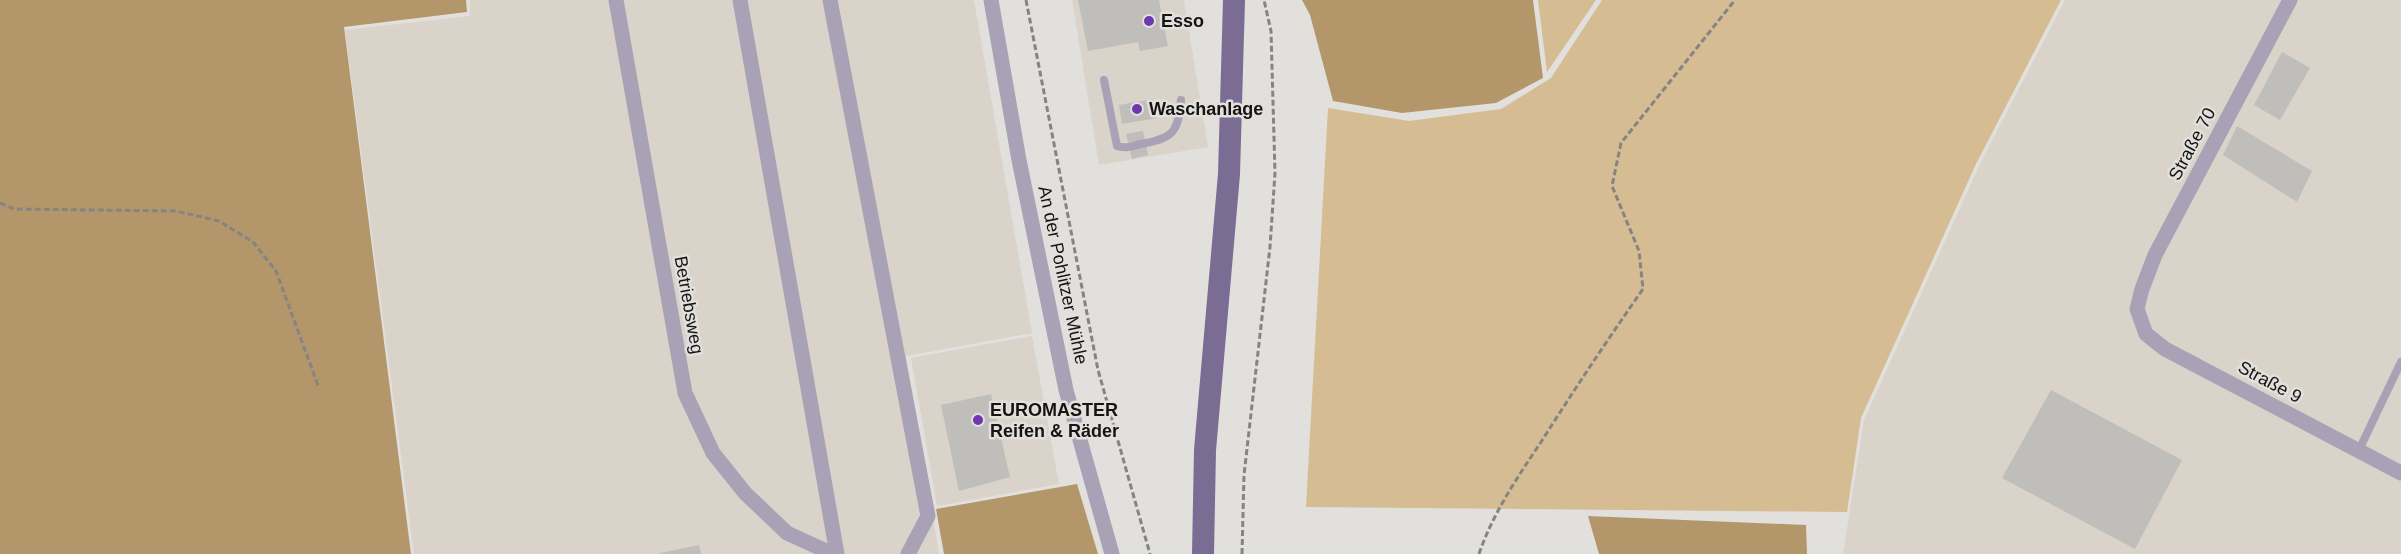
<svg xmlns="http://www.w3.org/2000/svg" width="2401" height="554" viewBox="0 0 2401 554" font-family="Helvetica,sans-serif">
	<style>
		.built { fill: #d9d3ca }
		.green { fill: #d6bc92 }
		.forest { fill: #b3976a }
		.building { fill: #bfbebb }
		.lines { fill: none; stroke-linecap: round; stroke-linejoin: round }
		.path { stroke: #858482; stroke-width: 3; stroke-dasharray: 6 3; stroke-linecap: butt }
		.lane { stroke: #a9a1b6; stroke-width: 8 }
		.street { stroke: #a9a1b6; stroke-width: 15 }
		.primary { stroke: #7a6c92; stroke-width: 22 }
		.poi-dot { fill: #7038af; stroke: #e1e0dd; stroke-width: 2 }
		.labels { text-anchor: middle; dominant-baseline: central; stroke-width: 5; stroke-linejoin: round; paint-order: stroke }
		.poi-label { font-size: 18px; font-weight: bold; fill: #151413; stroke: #e1e0dd; text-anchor: start }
		.street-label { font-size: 18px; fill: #151413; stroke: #e1e0dd }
	</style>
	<rect width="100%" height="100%" fill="#e1e0dd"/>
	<!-- built -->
	<g class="built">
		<polygon points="470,0 974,0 1032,333 906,356 939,554 414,554 345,30 470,16"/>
		<polygon points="1072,0 1184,0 1208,147 1099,165"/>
		<polygon points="2065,0 2401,0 2401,554 1843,554 1864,420 1980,164"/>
		<polygon points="1032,336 1059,484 937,506 911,358"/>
	</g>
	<!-- green -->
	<g class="green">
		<polygon points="1538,0 1596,0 1547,72"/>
		<polygon points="1602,0 2061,0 1976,164 1861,418 1847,512 1306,507 1328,108 1409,121 1501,109 1551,78"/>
	</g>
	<!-- forest -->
	<g class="forest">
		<polygon points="0,0 466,0 467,12 344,27 411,554 0,554"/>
		<polygon points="1302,0 1533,0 1543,78 1496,103 1402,113 1333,101 1310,15"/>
		<polygon points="1077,484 1098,554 944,554 936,509"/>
		<polygon points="1588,516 1806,525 1807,554 1599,554"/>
	</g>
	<!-- building -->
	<g class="building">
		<polygon points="1078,0 1159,0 1168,46 1140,51 1138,42 1088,51"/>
		<polygon points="2282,52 2310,68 2280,120 2254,105"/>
		<polygon points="1153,99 1157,118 1122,124 1119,105"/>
		<polygon points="2237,126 2312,171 2297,202 2223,155"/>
		<polygon points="1143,131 1148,155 1132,159 1126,134"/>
		<polygon points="2051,390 2182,460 2135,549 2002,478"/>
		<polygon points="991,394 1010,477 959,491 941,405"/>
		<polygon points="699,545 701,554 660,554 660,553"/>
	</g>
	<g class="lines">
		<!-- path -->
		<g class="path">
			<polyline points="1026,0 1098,370 1150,554"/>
			<polyline points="0,203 14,209 176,211 219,221 253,242 276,271 319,388"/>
			<polyline points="1242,554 1244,475 1270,247 1275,173 1271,31 1264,0"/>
			<path d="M1479,554C1493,513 1517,478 1541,442C1574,390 1608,339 1643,289L1639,251L1612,186L1621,143L1735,0"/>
		</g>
		<!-- lane -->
		<g class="lane">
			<path d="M1104,80L1117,146C1126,149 1132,146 1141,144C1173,138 1178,133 1181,100"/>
			<polyline points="2359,450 2401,362"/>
		</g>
		<!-- street -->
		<g class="street">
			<polyline points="616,0 685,393 713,453 745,493 787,533 833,554"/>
			<polyline points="740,0 837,554"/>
			<polyline points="830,0 928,516 908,554"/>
			<polyline points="991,0 1019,160 1066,390 1112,554"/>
			<polyline points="2290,0 2155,255 2142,289 2137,309 2146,334 2165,349 2401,473"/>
		</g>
		<!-- primary -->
		<polyline class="primary" points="1203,554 1205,450 1229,174 1234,0"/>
	</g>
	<!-- markers -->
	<g class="poi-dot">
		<circle cx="1149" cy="21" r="6"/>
		<circle cx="1137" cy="109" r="6"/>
		<circle cx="978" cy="420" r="6"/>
	</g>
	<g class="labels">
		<!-- poi labels -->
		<g class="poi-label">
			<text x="1161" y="21">Esso</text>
			<text x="1149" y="109">Waschanlage</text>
			<text x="990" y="410">EUROMASTER<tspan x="990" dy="21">Reifen &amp; Räder</tspan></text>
		</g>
		<!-- street labels -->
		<g class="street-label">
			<text transform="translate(2192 144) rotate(-62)">Straße 70</text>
			<text transform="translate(1063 275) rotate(78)">An der Pohlitzer Mühle</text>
			<text transform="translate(689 305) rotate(80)">Betriebsweg</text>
			<text transform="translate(2270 382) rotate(28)">Straße 9</text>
		</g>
	</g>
</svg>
